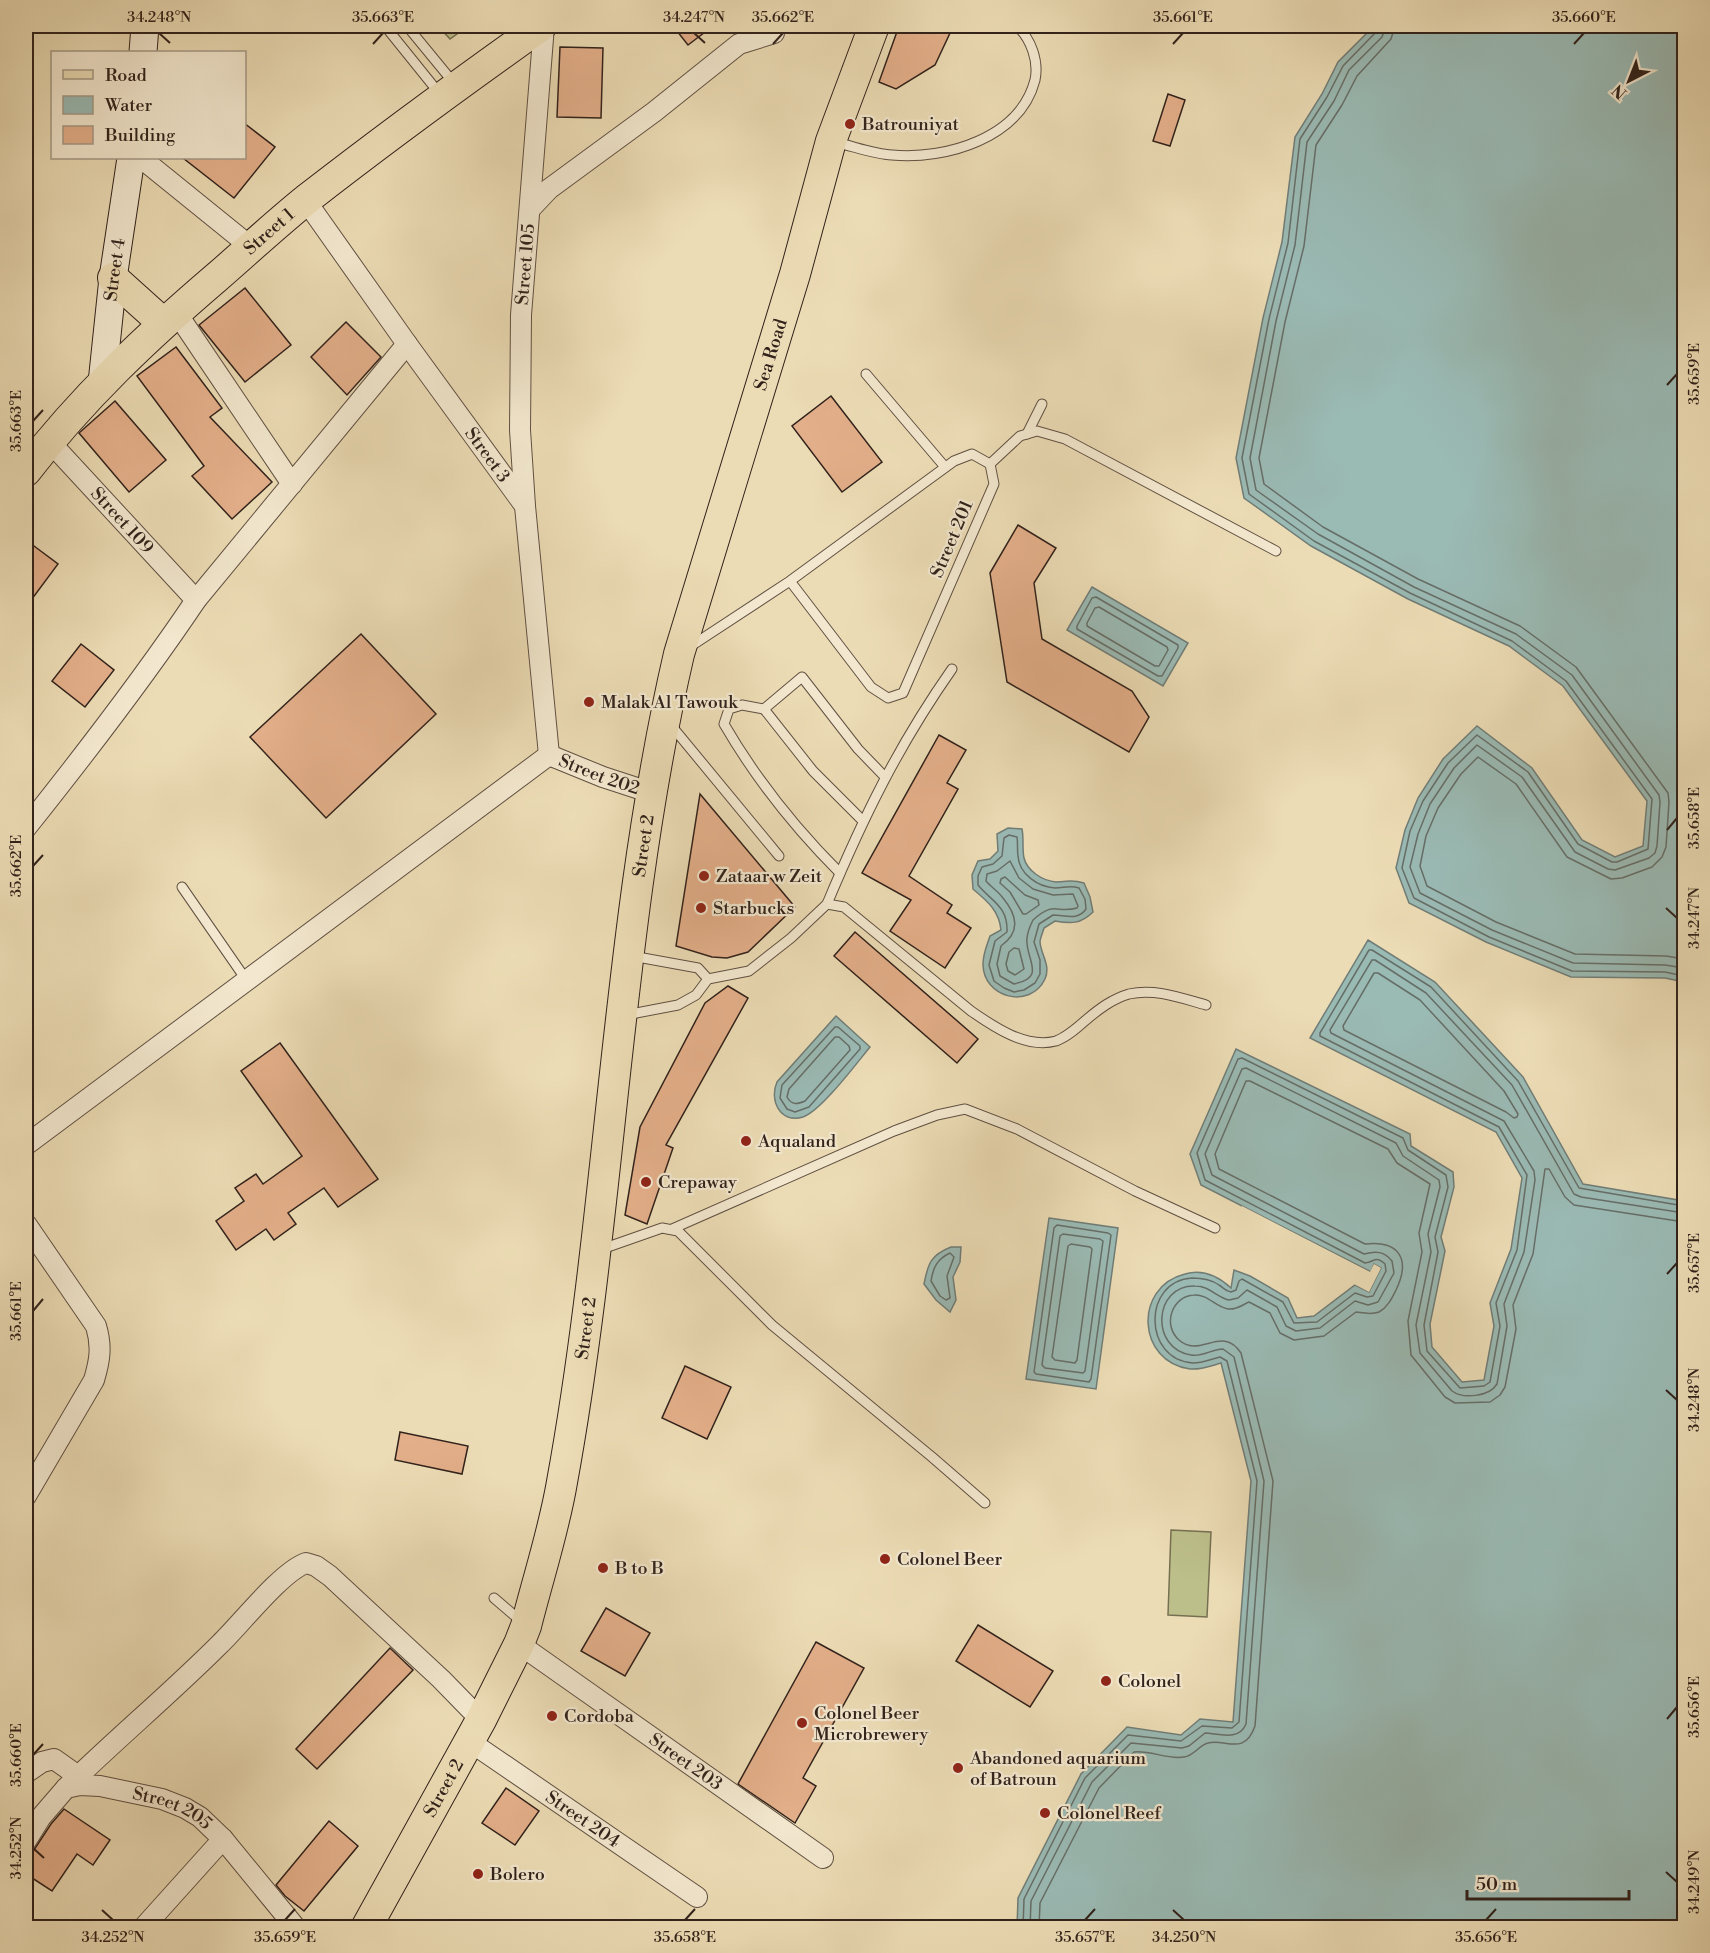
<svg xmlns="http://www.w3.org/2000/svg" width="1710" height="1953" viewBox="0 0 1710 1953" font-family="'Libre Bodoni',serif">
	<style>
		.green { fill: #bcbf8a; stroke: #767052; stroke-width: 1.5 }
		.water { fill: #9abab4; stroke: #707d77; stroke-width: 1.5 }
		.pier { fill: #ecdcb5 }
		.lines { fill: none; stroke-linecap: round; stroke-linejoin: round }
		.shore { stroke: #666e68; stroke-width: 1.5 }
		.building { fill: #e3af8a; stroke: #31221b; stroke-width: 1.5 }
		.lane-casing { stroke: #605042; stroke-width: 11 }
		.street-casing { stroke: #605042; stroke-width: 22 }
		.secondary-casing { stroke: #31221b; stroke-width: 29 }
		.primary-casing { stroke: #31221b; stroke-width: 32 }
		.lane { stroke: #f3e8cf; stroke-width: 9 }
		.street { stroke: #f3e8cf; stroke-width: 20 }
		.secondary { stroke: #f3e8cf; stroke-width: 27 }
		.primary { stroke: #ecdcb5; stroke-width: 30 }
		.ticks { fill: none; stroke: #31221b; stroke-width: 2 }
		.poi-dot { fill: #8f2418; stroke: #f3e8cf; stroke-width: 2 }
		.labels { text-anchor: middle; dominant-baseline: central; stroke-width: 4.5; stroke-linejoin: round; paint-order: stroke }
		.poi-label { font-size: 18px; fill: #31221b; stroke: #f3e8cf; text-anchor: start }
		.street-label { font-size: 18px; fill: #31221b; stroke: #f3e8cf }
		.neatline { fill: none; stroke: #31221b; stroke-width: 2 }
		.ticks-label { font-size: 15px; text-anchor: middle; fill: #31221b }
	</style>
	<rect width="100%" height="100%" fill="#ecdcb5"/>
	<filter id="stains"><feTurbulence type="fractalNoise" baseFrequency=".00333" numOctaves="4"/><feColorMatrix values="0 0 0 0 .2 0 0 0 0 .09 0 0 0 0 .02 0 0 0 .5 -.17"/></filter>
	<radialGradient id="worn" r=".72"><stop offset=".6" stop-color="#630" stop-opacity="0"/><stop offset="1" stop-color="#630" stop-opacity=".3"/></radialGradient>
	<!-- green -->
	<g class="green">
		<polygon points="438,26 468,26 450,39"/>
		<polygon points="1171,1530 1211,1532 1207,1617 1168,1615"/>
	</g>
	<!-- water -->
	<g class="water">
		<polygon points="1374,26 1684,26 1684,982 1665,978 1571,977 1486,942 1409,903 1396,868 1405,830 1418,798 1443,759 1477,726 1532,768 1582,840 1615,857 1643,846 1647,801 1563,686 1509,646 1408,599 1311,546 1244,498 1236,458 1263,318 1282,242 1295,137 1322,94 1338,62"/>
		<polygon points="1092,587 1188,643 1163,686 1067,630"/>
		<path d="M1008,828L1022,829C1024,839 1022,849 1024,858C1027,871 1043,881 1056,882C1069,882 1070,879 1084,883L1090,897L1093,912C1081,924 1071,924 1055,921L1044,928C1043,932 1040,938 1040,942C1041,955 1051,965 1045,979C1030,1010 983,998 983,964C983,954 987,945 990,936L1001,930C999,910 987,901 973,889L972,875L978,861L990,859L998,851L997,834Z"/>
		<path d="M1368,940L1435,982L1523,1077L1583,1184L1684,1201V1927L1017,1928L1018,1898L1081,1774L1127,1727L1181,1735L1200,1719L1233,1722L1251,1481L1221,1363C1211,1366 1201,1370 1190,1369C1137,1362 1133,1287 1185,1274C1202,1269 1218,1276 1231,1288L1234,1270L1250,1276L1288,1298L1297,1318L1314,1316L1355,1285L1369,1292L1381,1268L1374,1264L1371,1272L1201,1185L1190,1154L1236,1049L1410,1134L1411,1146L1453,1172L1454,1187L1441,1237L1445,1251L1430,1324L1432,1347L1462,1382L1484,1380L1494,1326L1490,1303L1511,1249L1522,1178L1496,1132L1310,1038Z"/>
		<path d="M836,1016L870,1047C856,1064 821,1111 803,1117C780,1124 769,1100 777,1082Z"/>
		<polygon points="1049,1218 1118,1228 1096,1389 1026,1379"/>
		<path d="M951,1247H961L960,1262L953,1277L956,1300L950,1312L936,1300L924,1284C928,1263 931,1255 951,1247Z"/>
	</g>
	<!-- pier -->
	<polygon class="pier" points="1242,1206 1370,1272 1374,1264 1381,1268 1369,1292 1352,1283 1356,1282 1368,1288 1377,1269 1376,1268 1373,1274 1369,1275 1241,1209"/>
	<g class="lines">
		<!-- shore -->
		<g class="shore">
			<polyline points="1378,26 1376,32 1343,66 1327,97 1300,139 1288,243 1269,319 1242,458 1249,494 1314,541 1410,593 1512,641 1566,681 1652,799 1648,849 1617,862 1612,862 1578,844 1528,772 1477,735 1448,763 1423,801 1410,831 1402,868 1414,898 1489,937 1572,971 1665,972 1684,976"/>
			<polyline points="1386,26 1382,37 1349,70 1334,101 1307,142 1295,245 1276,321 1250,458 1256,490 1318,534 1414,587 1516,634 1572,675 1659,795 1660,802 1657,846 1655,853 1649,858 1615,870 1608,869 1575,852 1522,777 1477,745 1454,768 1430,804 1418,834 1410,867 1420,893 1492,930 1573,963 1665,965 1684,968"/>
			<polyline points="1395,26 1391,39 1357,76 1342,105 1316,145 1304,246 1285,322 1259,458 1264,484 1323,527 1418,579 1520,626 1576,667 1668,793 1669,802 1666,847 1662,857 1652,867 1622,878 1611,879 1567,857 1516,784 1478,757 1461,774 1438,808 1426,836 1420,866 1427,886 1496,922 1575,954 1666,956 1684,959"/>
			<polygon points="1096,597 1178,645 1178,648 1162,676 1158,676 1077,629 1077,626 1092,598"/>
			<polygon points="1099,607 1167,647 1168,650 1159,666 1155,666 1087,626 1087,623 1095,608"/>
			<path d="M1009,835L1017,837C1018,843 1017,849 1018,856C1019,874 1038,887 1055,888C1064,888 1070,885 1079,888L1085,899L1086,909C1078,921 1065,915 1053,915L1039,924L1034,942L1040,960V974L1035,983L1024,990L1014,992L1004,988L994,981L989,965L995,941L1007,932C1008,906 992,902 978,885V876L982,867L993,864L1002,856L1004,838Z"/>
			<path d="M1010,861L1019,878L1033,889L1053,895L1073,894L1078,906L1077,908C1056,914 1055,900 1033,920C1030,926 1026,936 1027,943C1028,962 1045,978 1014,984L1000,976L997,964L1001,946C1021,932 1017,915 1003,898C998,891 991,887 986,881L987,874L997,871Z"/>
			<polygon points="1005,877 1025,895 1038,900 1039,905 1026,914 1023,914 1010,892 1000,883 1001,879"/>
			<polygon points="1014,948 1019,949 1024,969 1015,975 1008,971 1006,964 1009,952"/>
			<polygon points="1374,973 1378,973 1420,1000 1504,1091 1518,1114 1517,1117 1514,1118 1506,1112 1344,1030 1343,1026"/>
			<polygon points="835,1027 838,1027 860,1046 860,1049 809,1107 795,1112 787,1109 780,1098 782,1085"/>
			<path d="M835,1037H839L849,1046L850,1050L805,1101C798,1104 792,1106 787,1097L789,1089Z"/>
			<polygon points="1057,1225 1108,1233 1111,1235 1091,1379 1089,1382 1036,1374 1034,1372 1054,1228"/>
			<polygon points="1063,1234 1100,1239 1103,1241 1085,1371 1083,1373 1045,1368 1042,1365 1060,1236"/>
			<polygon points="1071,1244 1090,1247 1092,1249 1077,1360 1075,1363 1055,1360 1052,1357 1068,1246"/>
			<path d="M950,1253L954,1257L947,1276L950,1298L946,1300L940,1296L931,1281C933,1268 937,1259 950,1253Z"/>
			<path d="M1023,1928L1024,1899L1085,1778L1128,1735L1181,1741L1202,1726L1232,1728L1239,1722L1257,1481L1227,1361L1220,1357C1211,1359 1203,1363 1193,1363C1143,1360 1142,1281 1192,1278C1201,1278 1212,1280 1219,1285C1224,1288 1225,1291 1231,1292L1236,1290L1239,1281L1242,1279L1283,1302L1294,1323L1317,1322L1355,1293L1367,1297L1373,1296L1386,1271L1385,1264C1375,1255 1375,1262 1365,1263L1205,1180L1197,1153L1238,1059L1242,1058L1403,1138L1408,1150L1446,1175L1448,1187L1435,1237L1438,1252L1424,1325L1427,1351L1460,1388L1484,1386L1490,1382L1500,1326L1496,1303L1517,1250L1527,1175L1499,1127L1320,1036V1033L1369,950H1372L1431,987L1518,1081L1579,1188L1684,1206"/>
			<path d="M1030,1928L1031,1901L1092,1782L1131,1743L1182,1748L1189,1746L1205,1733C1220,1734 1239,1741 1246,1724L1264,1481L1234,1357L1223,1349C1212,1349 1203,1357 1191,1355C1150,1349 1153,1285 1195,1286C1210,1286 1216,1297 1229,1300L1238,1298L1247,1290L1277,1307L1286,1326L1296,1331L1320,1328L1355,1301L1368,1305L1378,1302L1394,1273L1392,1261C1384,1251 1376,1251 1364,1254L1212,1175L1205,1154L1242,1069L1246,1068L1396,1143L1403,1156L1439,1180L1440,1187L1428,1234L1431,1252L1416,1325L1420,1353L1452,1391C1463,1399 1489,1397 1497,1384L1507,1326L1504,1304L1524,1252L1535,1180L1534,1171L1504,1121L1331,1033L1330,1030L1372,960H1375L1426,993L1512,1085L1574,1194L1581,1197L1684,1213"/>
			<path d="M1039,1928L1040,1903L1099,1788L1134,1752C1150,1750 1168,1760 1184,1757C1194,1756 1199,1745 1208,1743C1225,1738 1244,1757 1255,1726L1273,1481L1241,1353C1222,1324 1200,1359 1179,1340C1162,1325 1172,1296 1194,1295C1208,1294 1215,1307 1228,1309C1237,1310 1242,1305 1249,1302L1270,1313L1280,1333L1294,1340L1324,1336L1356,1312C1364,1313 1371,1315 1379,1312C1388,1307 1392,1298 1396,1290C1411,1259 1399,1240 1365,1244L1219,1169L1215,1154L1246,1081H1250L1388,1149L1397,1163L1430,1184L1419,1233L1422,1252L1408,1321L1411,1355L1445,1397L1455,1403L1490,1402L1500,1395L1505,1387L1516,1329L1513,1305L1533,1254L1545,1169H1549L1565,1197L1574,1205L1684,1222"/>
		</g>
	</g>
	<!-- building -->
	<g class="building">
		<polygon points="673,26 713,26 688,45"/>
		<polygon points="899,26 935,26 951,31 935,65 896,89 879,82"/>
		<polygon points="560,47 603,48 601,118 557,117"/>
		<polygon points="1168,94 1185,100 1170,146 1153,141"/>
		<polygon points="244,123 275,147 234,198 183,158 244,158"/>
		<polygon points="245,288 291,345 245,382 199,325"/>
		<polygon points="346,322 381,357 347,395 311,357"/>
		<polygon points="176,347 222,408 210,417 272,482 232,519 192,476 204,466 137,376"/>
		<polygon points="831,396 882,462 842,492 792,426"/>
		<polygon points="115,401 166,460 129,492 79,433"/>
		<polygon points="1018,525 1056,548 1034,583 1042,639 1132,691 1149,717 1129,752 1007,682 990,573"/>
		<polygon points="26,540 58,564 26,607"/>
		<polygon points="361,634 436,714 326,818 250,737"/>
		<polygon points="81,644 114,670 85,707 52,681"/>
		<polygon points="939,735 966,750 947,783 958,789 909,876 952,905 947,913 971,928 945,968 890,931 911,900 862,873"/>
		<polygon points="700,794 795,907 748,952 727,958 712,957 676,946"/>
		<polygon points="855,932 978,1039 957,1063 834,956"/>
		<polygon points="728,986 748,998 666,1145 673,1148 647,1224 625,1215 640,1127 705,1003"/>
		<polygon points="280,1043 378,1179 338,1207 324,1188 288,1213 296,1224 274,1240 266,1229 236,1250 216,1221 244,1201 235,1188 256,1174 263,1184 302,1156 241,1071"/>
		<polygon points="685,1366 731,1387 707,1439 662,1418"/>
		<polygon points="400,1432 468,1446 462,1474 395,1460"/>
		<polygon points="606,1608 650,1633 625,1676 581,1651"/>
		<polygon points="978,1625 1053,1671 1030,1707 956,1661"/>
		<polygon points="816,1642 864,1668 803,1778 816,1786 795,1823 738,1784"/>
		<polygon points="390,1648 413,1670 317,1769 296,1749"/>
		<polygon points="506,1788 539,1811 515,1845 482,1823"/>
		<polygon points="64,1809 110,1840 93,1865 77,1854 52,1891 26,1874 26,1862 51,1824"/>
		<polygon points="329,1821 358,1846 304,1911 285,1896 276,1885"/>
	</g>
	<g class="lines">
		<!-- lane casing -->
		<g class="lane-casing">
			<g id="lane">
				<polyline points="385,26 439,93"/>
				<polyline points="407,26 453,82"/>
				<path d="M834,142C853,146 873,154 892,155C946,160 1020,138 1035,80C1039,61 1031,39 1017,26"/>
				<polyline points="866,374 945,467"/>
				<polyline points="1027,434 1042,404"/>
				<polyline points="990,464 1020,436 1027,434 1037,431 1065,439 1276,551"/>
				<polyline points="688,648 790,581 954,461 972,454 990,464 994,484 903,693 888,698 871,687 790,581"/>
				<path d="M764,709L742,705L729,709L724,724C756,779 795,828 840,873"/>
				<polyline points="670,724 779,856"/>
				<polyline points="863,821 813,771 764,709 802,677 858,749 885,777"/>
				<polyline points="182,887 247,981"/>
				<path d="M827,904C863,818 898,746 952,669"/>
				<polyline points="632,956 698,968 708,979"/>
				<path d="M626,1015L678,1005L696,995L708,979L749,971L791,938L827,904L844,907L971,1011C994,1027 1026,1049 1056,1041C1067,1037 1077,1028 1086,1020C1099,1009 1112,999 1129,994C1155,988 1181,998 1206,1005"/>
				<polyline points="672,1229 894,1131 937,1115 965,1109 1017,1129 1135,1191 1215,1228"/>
				<polyline points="602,1249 662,1228 678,1231 772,1325 932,1457 985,1503"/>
				<polyline points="494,1598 522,1622"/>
			</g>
		</g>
		<!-- street casing -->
		<g class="street-casing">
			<g id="street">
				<polyline points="141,158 251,247"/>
				<path id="s1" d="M306,201L407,344L525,506L549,755"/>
				<polyline points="530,209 549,189 654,112 739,44 774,33"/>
				<polyline points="176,312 292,484"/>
				<path id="s2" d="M49,441L196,600"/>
				<path id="s3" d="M525,506L520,430L521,315L544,26"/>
				<path id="s4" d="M549,755L603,777L652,793"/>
				<path d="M26,828C85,754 143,679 196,600L407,344"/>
				<polyline points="26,1145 549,755"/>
				<path d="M26,1224L96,1326C102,1346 100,1360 94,1380L26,1496"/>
				<path id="s5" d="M519,1644L823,1858"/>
				<path id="s6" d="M469,1741L697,1897"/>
				<polyline points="26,1773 42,1762 54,1759 78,1776"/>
				<path d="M66,1788C116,1739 170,1694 220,1644C241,1624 281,1572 306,1563L316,1566L330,1576L441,1679L481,1720"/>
				<path id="s7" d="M26,1841L41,1817L66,1788L80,1785L100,1786L162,1799L185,1808L200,1817L223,1839L296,1928"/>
				<polyline points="143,1928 223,1839"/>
			</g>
		</g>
		<!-- secondary casing -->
		<g class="secondary-casing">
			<g id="secondary">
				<polyline points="143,52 145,26"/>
				<path id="s8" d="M102,383L113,278L131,158"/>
			</g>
		</g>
		<!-- primary casing -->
		<g class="primary-casing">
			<g id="primary">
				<polyline points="113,278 163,323"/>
				<path id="s9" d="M26,471C82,398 148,336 217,277C247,251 276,224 307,199C384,139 462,82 541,26"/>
				<path id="s10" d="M366,1928L481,1720L519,1644L526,1626C538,1578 554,1530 562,1482C612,1208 616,926 679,654L795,274L831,141L874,26"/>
			</g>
		</g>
		<!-- lane -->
		<use href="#lane" class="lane"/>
		<!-- street -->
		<use href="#street" class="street"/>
		<!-- secondary -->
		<use href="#secondary" class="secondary"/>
		<!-- primary -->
		<use href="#primary" class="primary"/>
	</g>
	<!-- ticks -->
	<path class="ticks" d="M159,33L170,43M694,33L705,43M373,44L383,33M773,44L783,33M1173,44L1183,33M1574,44L1584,33M1667,385L1677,374M33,421L43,410M1667,830L1677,818M33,866L43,855M1666,908L1677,918M1667,1274L1677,1263M33,1311L43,1299M1666,1390L1677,1400M1667,1719L1677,1707M33,1755L43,1744M33,1848L44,1858M1666,1872L1677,1882M102,1910L113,1920M1173,1910L1184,1920M285,1920L295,1909M685,1920L695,1909M1085,1920L1095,1909M1486,1920L1496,1909"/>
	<!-- markers -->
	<g class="poi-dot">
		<circle cx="850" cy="124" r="6"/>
		<circle cx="589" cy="702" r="6"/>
		<circle cx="704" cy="876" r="6"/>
		<circle cx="701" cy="908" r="6"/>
		<circle cx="746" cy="1141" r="6"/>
		<circle cx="646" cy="1182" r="6"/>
		<circle cx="885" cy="1559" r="6"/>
		<circle cx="603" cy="1568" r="6"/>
		<circle cx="1106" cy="1681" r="6"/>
		<circle cx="552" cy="1716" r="6"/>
		<circle cx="802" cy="1723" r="6"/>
		<circle cx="958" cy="1768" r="6"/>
		<circle cx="1045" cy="1813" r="6"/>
		<circle cx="478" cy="1874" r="6"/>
	</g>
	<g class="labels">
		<!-- poi labels -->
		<g class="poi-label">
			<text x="862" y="124">Batrouniyat</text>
			<text x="601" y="702">Malak Al Tawouk</text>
			<text x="716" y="876">Zataar w Zeit</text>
			<text x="713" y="908">Starbucks</text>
			<text x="758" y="1141">Aqualand</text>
			<text x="658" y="1182">Crepaway</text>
			<text x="897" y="1559">Colonel Beer</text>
			<text x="615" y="1568">B to B</text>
			<text x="1118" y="1681">Colonel</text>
			<text x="814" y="1713">Colonel Beer<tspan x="814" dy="21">Microbrewery</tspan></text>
			<text x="564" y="1716">Cordoba</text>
			<text x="970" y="1758">Abandoned aquarium<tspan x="970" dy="21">of Batroun</tspan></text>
			<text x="1057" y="1813">Colonel Reef</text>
			<text x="490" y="1874">Bolero</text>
		</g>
		<!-- street labels -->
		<g class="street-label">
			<text stroke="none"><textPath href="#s9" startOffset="342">Street 1</textPath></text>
			<text stroke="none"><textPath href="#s3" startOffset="242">Street 105</textPath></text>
			<text stroke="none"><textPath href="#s8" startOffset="114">Street 4</textPath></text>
			<text stroke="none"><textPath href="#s10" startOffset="1640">Sea Road</textPath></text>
			<text stroke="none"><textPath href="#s1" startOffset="312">Street 3</textPath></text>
			<text stroke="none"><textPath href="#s2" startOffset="108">Street 109</textPath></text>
			<text transform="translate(952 539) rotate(-67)">Street 201</text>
			<text stroke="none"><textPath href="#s4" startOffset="54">Street 202</textPath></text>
			<text stroke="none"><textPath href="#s10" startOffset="1132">Street 2</textPath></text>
			<text stroke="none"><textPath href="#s10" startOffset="646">Street 2</textPath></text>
			<text stroke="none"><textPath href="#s5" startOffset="204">Street 203</textPath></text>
			<text stroke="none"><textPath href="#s10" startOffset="160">Street 2</textPath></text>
			<text stroke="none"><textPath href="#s7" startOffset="177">Street 205</textPath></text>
			<text stroke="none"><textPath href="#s6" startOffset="138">Street 204</textPath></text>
		</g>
	</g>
	<!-- margin -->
	<rect width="1710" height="1953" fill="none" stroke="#ecdcb5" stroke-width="66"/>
	<!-- legend -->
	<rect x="51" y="51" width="195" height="108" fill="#f3e8cf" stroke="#a59987" stroke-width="1.5"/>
	<rect x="63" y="70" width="30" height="9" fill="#ecdcb5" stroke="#a59987" stroke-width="1.5"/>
	<text x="105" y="81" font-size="18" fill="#31221b">Road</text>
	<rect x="63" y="96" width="30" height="18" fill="#9abab4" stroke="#a59987" stroke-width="1.5"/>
	<text x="105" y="111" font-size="18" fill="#31221b">Water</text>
	<rect x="63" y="126" width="30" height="18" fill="#e3af8a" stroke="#a59987" stroke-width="1.5"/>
	<text x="105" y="141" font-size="18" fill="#31221b">Building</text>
	<!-- north arrow -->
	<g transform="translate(1629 81) rotate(222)" stroke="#f3e8cf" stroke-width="4.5" paint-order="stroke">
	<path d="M0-4.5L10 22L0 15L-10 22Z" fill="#31221b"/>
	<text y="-9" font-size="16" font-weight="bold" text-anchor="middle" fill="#31221b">N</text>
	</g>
	<!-- scale -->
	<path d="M1467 1890v9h162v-9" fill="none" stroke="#31221b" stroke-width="3"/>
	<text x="1476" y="1890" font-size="18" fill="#31221b" stroke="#f3e8cf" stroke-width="4.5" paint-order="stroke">50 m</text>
	<rect x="33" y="33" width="1644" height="1887" class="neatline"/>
	<g class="ticks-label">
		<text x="159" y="22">34.248°N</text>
		<text x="383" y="22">35.663°E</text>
		<text x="694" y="22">34.247°N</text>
		<text x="783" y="22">35.662°E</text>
		<text x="1183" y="22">35.661°E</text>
		<text x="1584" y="22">35.660°E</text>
		<text transform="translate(1694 374) rotate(-90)" y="5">35.659°E</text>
		<text transform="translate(16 421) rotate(-90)" y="5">35.663°E</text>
		<text transform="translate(1694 818) rotate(-90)" y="5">35.658°E</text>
		<text transform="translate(16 866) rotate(-90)" y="5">35.662°E</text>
		<text transform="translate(1694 918) rotate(-90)" y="5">34.247°N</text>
		<text transform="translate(1694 1263) rotate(-90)" y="5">35.657°E</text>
		<text transform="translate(16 1311) rotate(-90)" y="5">35.661°E</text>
		<text transform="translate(1694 1400) rotate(-90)" y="5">34.248°N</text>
		<text transform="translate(1694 1707) rotate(-90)" y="5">35.656°E</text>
		<text transform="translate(16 1755) rotate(-90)" y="5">35.660°E</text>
		<text transform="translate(16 1848) rotate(-90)" y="5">34.252°N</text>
		<text transform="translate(1694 1882) rotate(-90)" y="5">34.249°N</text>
		<text x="113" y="1942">34.252°N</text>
		<text x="285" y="1942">35.659°E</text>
		<text x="685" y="1942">35.658°E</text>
		<text x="1085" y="1942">35.657°E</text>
		<text x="1184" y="1942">34.250°N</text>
		<text x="1486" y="1942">35.656°E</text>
	</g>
	<rect width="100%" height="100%" filter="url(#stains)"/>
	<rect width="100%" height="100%" fill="url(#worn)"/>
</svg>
